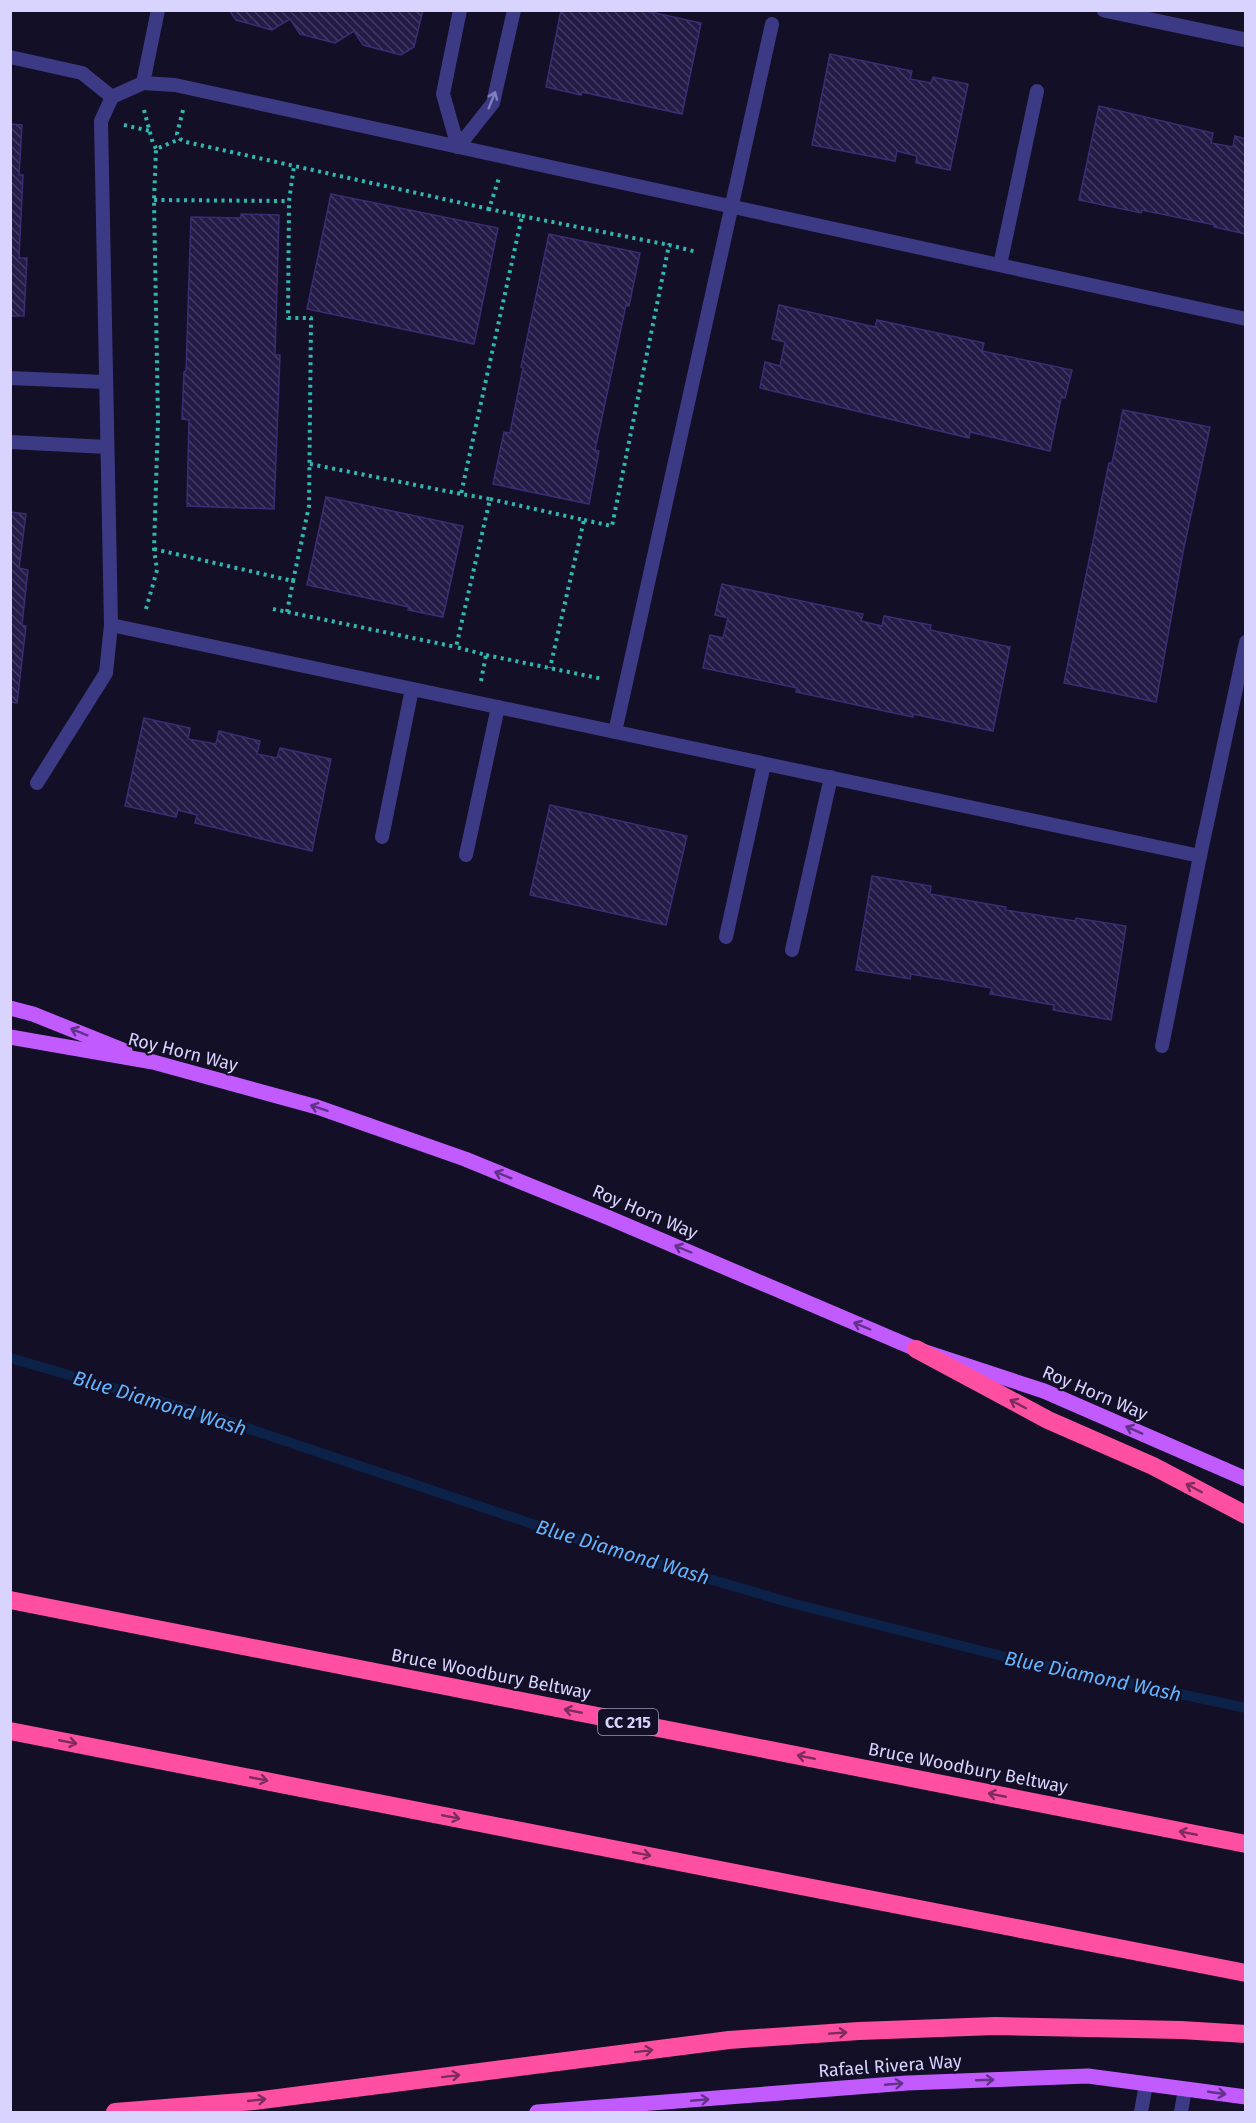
<svg xmlns="http://www.w3.org/2000/svg" width="1256" height="2123" viewBox="0 0 1256 2123" font-family="'Fira Sans',sans-serif">
	<style>
		.lines { fill: none; stroke-linecap: round; stroke-linejoin: round }
		.stream { stroke: #0c2248; stroke-width: 10 }
		.building { fill: url(#building-back-hatch); stroke: #3b2d73; stroke-width: 1.5 }
		.path { stroke: #2fb8b0; stroke-width: 4; stroke-dasharray: 3 4.5; stroke-linecap: butt }
		.lane { stroke: #3d3a85; stroke-width: 14 }
		.street { stroke: #3d3a85; stroke-width: 15 }
		.primary { stroke: #c25bff; stroke-width: 15 }
		.highway { stroke: #ff4fa3; stroke-width: 18 }
		.oneway { stroke: #837fbc }
		.oneway2 { stroke: #623188 }
		.oneway3 { stroke: #7d2c5e }
		.labels { text-anchor: middle; dominant-baseline: central; stroke-width: 4.5; stroke-linejoin: round; paint-order: stroke }
		.shield { fill: #130f26; stroke: #9e99be; stroke-width: 1.5 }
		.shield-label { font-size: 16px; font-weight: bold; fill: #d9d4ff }
		.street-label { font-size: 18px; fill: #d9d4ff; stroke: #130f26 }
		.water-label { font-size: 20px; font-style: italic; fill: #62b6ff; stroke: #130f26 }
	</style>
	<defs>
		<pattern id="building-back-hatch" width="6" height="6" patternUnits="userSpaceOnUse" patternTransform="scale(1.5)"><rect width="6" height="6" fill="#241b47"/><path d="M-1 5l2 2M0 0l6 6M5-1l2 2" fill="none" stroke="#433b63"/></pattern>
	</defs>
	<rect width="100%" height="100%" fill="#130f26"/>
	<g class="lines">
		<!-- stream -->
		<polyline class="stream" points="10,1358 211,1416 601,1547 791,1603 1006,1657 1246,1708"/>
	</g>
	<!-- building -->
	<g class="building">
		<polygon points="229,10 423,10 414,47 401,55 363,45 354,31 335,43 300,34 290,19 272,30 236,20"/>
		<polygon points="561,10 642,10 701,23 682,114 582,92 581,95 546,87"/>
		<polygon points="830,54 912,71 910,79 931,83 933,77 968,84 950,170 916,163 917,156 897,151 895,161 812,145"/>
		<polygon points="1099,106 1213,133 1211,143 1233,147 1235,136 1246,139 1246,234 1214,227 1215,225 1142,210 1141,213 1079,200"/>
		<polygon points="10,124 22,125 19,175 23,175 19,258 27,258 24,316 10,316"/>
		<polygon points="331,194 498,228 474,344 307,309"/>
		<polygon points="241,214 279,215 275,355 280,355 274,509 187,506 189,420 182,419 184,372 186,371 191,217 241,218"/>
		<polygon points="549,234 640,253 629,306 626,305 595,450 599,451 589,504 493,484 504,432 510,433 523,368 521,367"/>
		<polygon points="779,305 875,327 877,320 984,343 982,351 1072,370 1065,398 1061,398 1050,451 970,432 969,438 760,388 765,362 780,366 785,342 772,339"/>
		<polygon points="1123,410 1210,427 1183,552 1156,702 1064,683 1109,463 1112,463"/>
		<polygon points="326,497 463,526 443,617 408,610 409,607 307,585"/>
		<polygon points="10,512 26,514 19,568 28,570 22,625 26,626 17,703 10,702"/>
		<polygon points="722,584 863,614 861,621 882,626 884,616 931,625 930,630 1010,647 993,731 913,714 913,717 796,692 797,688 703,668 710,635 723,638 728,618 715,615"/>
		<polygon points="144,718 190,728 188,739 216,744 219,731 260,741 257,754 277,758 280,748 331,759 312,851 195,823 197,815 178,810 176,817 125,806"/>
		<polygon points="550,805 687,836 666,925 530,895"/>
		<polygon points="872,876 931,886 930,894 1006,907 1005,910 1075,921 1076,918 1126,926 1111,1020 1053,1010 1054,1005 990,994 992,988 911,974 910,979 856,970"/>
	</g>
	<g class="lines">
		<!-- path -->
		<g class="path">
			<polyline points="144,110 152,140 156,149"/>
			<polyline points="183,110 177,134 180,139 186,142 489,209"/>
			<polyline points="124,125 150,131"/>
			<polyline points="154,200 289,201"/>
			<polyline points="522,216 669,245"/>
			<polyline points="310,464 461,494"/>
			<polyline points="490,499 584,520 550,668"/>
			<polyline points="584,520 612,526 669,245 697,252"/>
			<polyline points="154,549 293,581 309,506 311,318 288,318 289,201 294,166"/>
			<polyline points="146,609 157,570 154,549 158,420 154,200 156,149 180,139"/>
			<polyline points="273,609 456,647"/>
			<polyline points="287,612 293,581"/>
			<polyline points="486,655 603,679"/>
			<polyline points="481,681 486,655 456,647 490,499 461,494 522,216 489,209 499,178"/>
		</g>
		<!-- lane -->
		<g class="lane">
			<polyline points="10,57 82,73 112,97"/>
			<polyline points="143,83 158,10"/>
			<polyline points="458,147 493,103 514,10"/>
			<polyline points="458,147 443,94 460,10"/>
			<polyline points="1000,265 1037,91"/>
			<polyline points="10,378 105,382"/>
			<polyline points="10,442 107,447"/>
			<polyline points="615,732 772,24"/>
			<polyline points="37,783 106,673 111,625"/>
			<polyline points="382,837 412,689"/>
			<polyline points="466,855 498,707"/>
			<polyline points="1200,856 111,625 101,121 112,97 143,83 175,85 1246,319"/>
			<polyline points="726,937 764,764"/>
			<polyline points="792,950 831,777"/>
			<polyline points="1162,1046 1200,856 1246,642"/>
			<polyline points="1141,2112 1146,2084"/>
			<polyline points="1181,2112 1185,2089"/>
		</g>
		<!-- street -->
		<polyline class="street" points="1104,10 1246,40"/>
		<!-- primary -->
		<g class="primary">
			<polyline points="10,1008 33,1014 125,1051"/>
			<polyline points="10,1037 153,1062 317,1107 465,1159 607,1217 916,1349 1044,1391 1246,1479"/>
			<polyline points="537,2112 907,2083 1088,2076 1246,2097"/>
		</g>
		<!-- highway -->
		<g class="highway">
			<polyline points="916,1349 1048,1420 1153,1466 1246,1515"/>
			<polyline points="10,1600 1246,1844"/>
			<polyline points="10,1731 1246,1973"/>
			<polyline points="115,2112 254,2101 729,2040 859,2031 995,2026 1181,2030 1246,2034"/>
		</g>
	</g>
	<!-- one-way arrows -->
	<defs><path id="oneway-shaft" d="M-6 0H5M1.5-3L5.5 0L1.5 3" fill="none" stroke-width="1.6" stroke-linecap="round" stroke-linejoin="round" transform="scale(1.5)"/></defs>
	<use class="oneway" href="#oneway-shaft" transform="translate(492 100) rotate(-68)"/>
	<g class="oneway2">
		<use href="#oneway-shaft" transform="translate(79 1032) rotate(-158)"/>
		<use href="#oneway-shaft" transform="translate(319 1108) rotate(-162)"/>
		<use href="#oneway-shaft" transform="translate(503 1175) rotate(-158)"/>
		<use href="#oneway-shaft" transform="translate(683 1249) rotate(-157)"/>
		<use href="#oneway-shaft" transform="translate(862 1326) rotate(-157)"/>
		<use href="#oneway-shaft" transform="translate(1134 1430) rotate(-156)"/>
		<use href="#oneway-shaft" transform="translate(985 2080) rotate(-2)"/>
		<use href="#oneway-shaft" transform="translate(894 2084) rotate(-5)"/>
		<use href="#oneway-shaft" transform="translate(1217 2093) rotate(8)"/>
		<use href="#oneway-shaft" transform="translate(700 2100) rotate(-5)"/>
	</g>
	<g class="oneway3">
		<use href="#oneway-shaft" transform="translate(1018 1404) rotate(-152)"/>
		<use href="#oneway-shaft" transform="translate(1194 1488) rotate(-152)"/>
		<use href="#oneway-shaft" transform="translate(573 1711) rotate(-169)"/>
		<use href="#oneway-shaft" transform="translate(68 1742) rotate(11)"/>
		<use href="#oneway-shaft" transform="translate(806 1757) rotate(-169)"/>
		<use href="#oneway-shaft" transform="translate(259 1779) rotate(11)"/>
		<use href="#oneway-shaft" transform="translate(997 1795) rotate(-169)"/>
		<use href="#oneway-shaft" transform="translate(451 1817) rotate(11)"/>
		<use href="#oneway-shaft" transform="translate(1188 1833) rotate(-169)"/>
		<use href="#oneway-shaft" transform="translate(642 1854) rotate(11)"/>
		<use href="#oneway-shaft" transform="translate(838 2033) rotate(-4)"/>
		<use href="#oneway-shaft" transform="translate(644 2051) rotate(-7)"/>
		<use href="#oneway-shaft" transform="translate(451 2076) rotate(-7)"/>
		<use href="#oneway-shaft" transform="translate(257 2100) rotate(-6)"/>
	</g>
	<g class="labels">
		<!-- shield labels -->
		<rect class="shield" x="598" y="1709" width="60" height="26" rx="4.5"/>
		<g class="shield-label">
			<text x="628" y="1722">CC 215</text>
		</g>
		<!-- street labels -->
		<g class="street-label">
			<text transform="translate(183 1052) rotate(14)">Roy Horn Way</text>
			<text transform="translate(645 1212) rotate(23)">Roy Horn Way</text>
			<text transform="translate(1095 1393) rotate(23)">Roy Horn Way</text>
			<text transform="translate(491 1674) rotate(11)">Bruce Woodbury Beltway</text>
			<text transform="translate(968 1768) rotate(11)">Bruce Woodbury Beltway</text>
			<text transform="translate(890 2066) rotate(-4)">Rafael Rivera Way</text>
		</g>
		<!-- water labels -->
		<g class="water-label">
			<text transform="translate(160 1403) rotate(17)">Blue Diamond Wash</text>
			<text transform="translate(623 1552) rotate(17)">Blue Diamond Wash</text>
			<text transform="translate(1093 1676) rotate(12)">Blue Diamond Wash</text>
		</g>
	</g>
	<!-- border -->
	<rect width="1256" height="2123" fill="none" stroke="#d9d4ff" stroke-width="24"/>
</svg>
